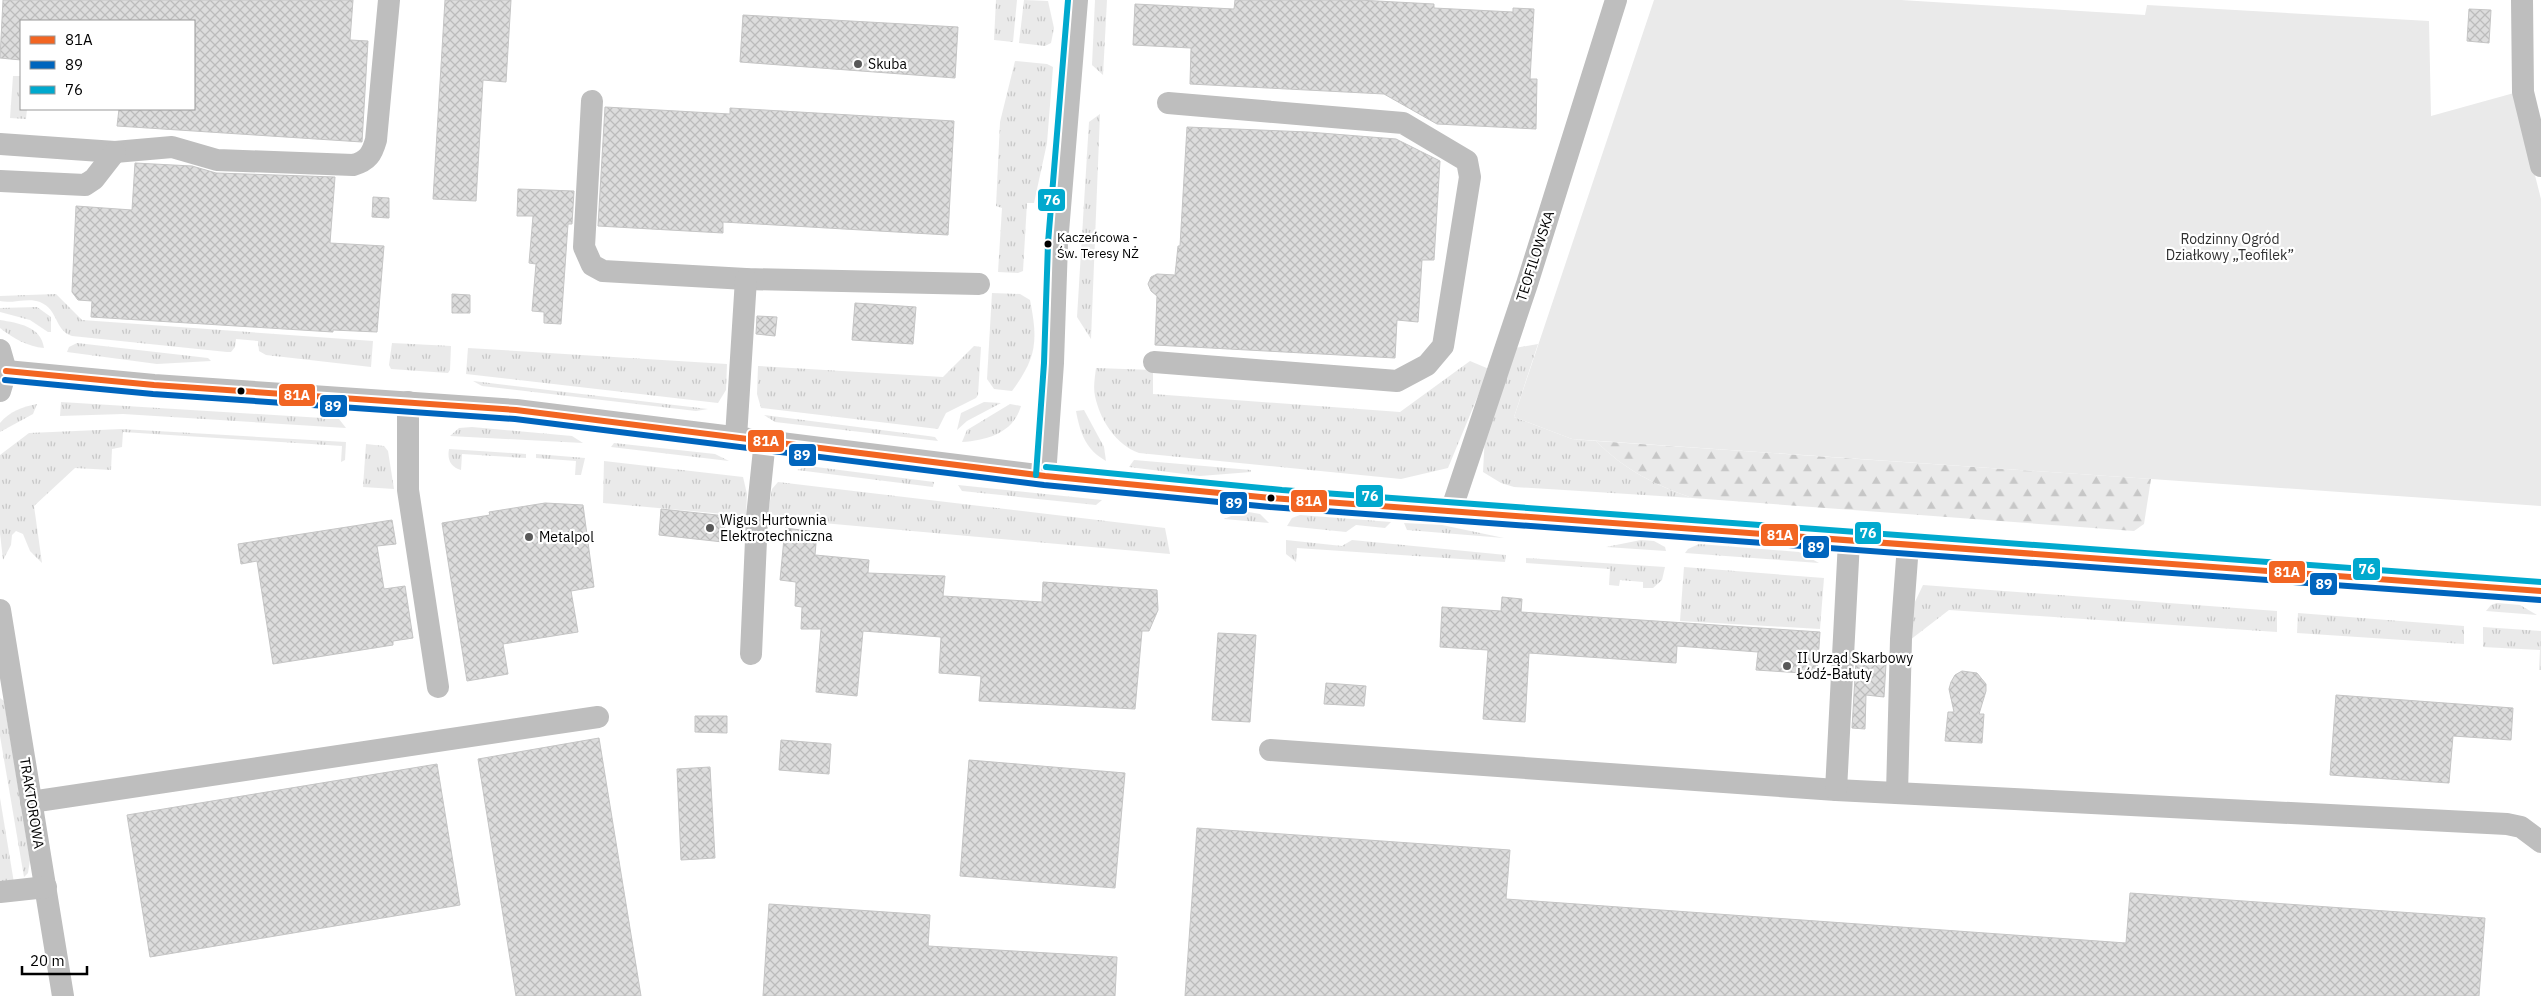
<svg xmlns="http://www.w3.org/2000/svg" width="2541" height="996" viewBox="0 0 2541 996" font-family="'IBM Plex Sans',sans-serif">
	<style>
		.grass { fill: url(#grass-tufts) }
		.forest { fill: url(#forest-firs) }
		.garden { fill: #eaeaea }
		.building { fill: url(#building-cross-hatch); stroke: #c5c5c5 }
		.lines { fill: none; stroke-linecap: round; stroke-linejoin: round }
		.minor { stroke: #bebebe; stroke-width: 22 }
		.bus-1-casing { stroke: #fff; stroke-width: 10 }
		.bus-2-casing { stroke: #fff; stroke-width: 10 }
		.bus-3-casing { stroke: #fff; stroke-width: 10 }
		.bus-1 { stroke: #f26522; stroke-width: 6 }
		.bus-2 { stroke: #0065bd; stroke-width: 6 }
		.bus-3 { stroke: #00a9ce; stroke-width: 6 }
		.poi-dot { fill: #595959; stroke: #fff; stroke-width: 2 }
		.bus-dot { fill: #000; stroke: #fff; stroke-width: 2 }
		.labels { text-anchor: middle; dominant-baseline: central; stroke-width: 4.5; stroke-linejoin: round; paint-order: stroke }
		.bus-label { font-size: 13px; fill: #000; stroke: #fff; text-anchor: start }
		.poi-label { font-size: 14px; fill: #000; stroke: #fff; text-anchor: start }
		.park-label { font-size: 14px; fill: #303030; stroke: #fff }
		.street-label { font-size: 14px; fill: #000; stroke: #fff }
		.line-badge { stroke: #fff; stroke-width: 2 }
		.badge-label { font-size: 14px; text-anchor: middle; font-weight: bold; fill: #fff }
	</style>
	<defs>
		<pattern id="grass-tufts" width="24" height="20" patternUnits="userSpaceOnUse" patternTransform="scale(1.25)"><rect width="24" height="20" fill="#eaeaea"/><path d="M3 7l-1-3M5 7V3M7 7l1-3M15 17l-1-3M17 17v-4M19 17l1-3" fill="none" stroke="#c7c7c7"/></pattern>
		<pattern id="forest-firs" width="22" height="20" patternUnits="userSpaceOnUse" patternTransform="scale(1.25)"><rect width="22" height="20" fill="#eaeaea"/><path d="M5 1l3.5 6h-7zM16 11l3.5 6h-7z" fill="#c7c7c7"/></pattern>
		<pattern id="building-cross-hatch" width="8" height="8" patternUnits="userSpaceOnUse" patternTransform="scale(1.25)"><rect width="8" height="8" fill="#ddd"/><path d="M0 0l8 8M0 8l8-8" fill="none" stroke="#bcbcbc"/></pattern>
	</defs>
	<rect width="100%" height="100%" fill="#fff"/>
	<!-- grass -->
	<g class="grass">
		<polygon points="996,0 1017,0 1013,42 994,40"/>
		<polygon points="1024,0 1048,1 1054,28 1051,43 1045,46 1019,43"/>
		<polygon points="1095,0 1107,0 1103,75 1092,65"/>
		<polygon points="1015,61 1047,64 1053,67 1047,143 1034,203 1027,203 1023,271 1018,273 998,272 1002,208 996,206 1000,122"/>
		<polygon points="13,76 21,76 21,109 27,109 26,119 10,118"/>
		<polygon points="1100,114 1091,339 1077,317 1089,122"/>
		<path d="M992,293L1020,294L1030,300C1038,341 1037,357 1012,391L994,389L987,379Z"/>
		<path d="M56,294L82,320L373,341L371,367L266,355L259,351L258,341L236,339L235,347L231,352H227L72,336C54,330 59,310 40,302C28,297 12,304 0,301V296Z"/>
		<polygon points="37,307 51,317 51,332 48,332 30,320 0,312 0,308"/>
		<path d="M0,320C18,323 41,326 44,348C28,347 13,338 0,328Z"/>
		<polygon points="77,343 208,358 211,361 157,364 67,352 69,347"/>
		<polygon points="392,343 451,346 450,370 448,373 391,369 389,365"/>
		<path d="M1538,344L1514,417L1572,439L1596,441C1625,470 1653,484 1692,498L1514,487L1501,483L1483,472L1485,434L1515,348Z"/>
		<polygon points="974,346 981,347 978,395 976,398 946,413 938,429 761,408 757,394 758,366 943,377"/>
		<polygon points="468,348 727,364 726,390 718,403 466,374"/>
		<path d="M1470,361L1489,369L1448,468L1401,479L1139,453C1116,445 1100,420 1095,396C1093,387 1095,377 1096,368L1153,370V394L1400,412Z"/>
		<polygon points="473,381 708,409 696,411 482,386"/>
		<polygon points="61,402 339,419 346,428 123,414 60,416"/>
		<polygon points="984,402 1001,403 967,421 957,430 961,413"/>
		<path d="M37,404L33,414L0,432V423C10,411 22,407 37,404Z"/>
		<path d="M1010,404L1021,406C1013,433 988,440 962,442L967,430Z"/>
		<path d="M1084,410L1104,447L1106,461C1086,450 1080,433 1076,411Z"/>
		<polygon points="764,415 928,436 935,437 938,441 775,422"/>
		<polygon points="472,427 572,436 583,443 450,436 459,428"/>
		<polygon points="122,429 346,442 345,460 341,462 342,446 123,432 122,447 112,449 111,470 75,468 34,506 42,563 30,551 23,534 16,531 12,535 11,545 3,560 0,533 0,455 29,433"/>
		<polygon points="614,443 715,454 729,461 611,447"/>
		<polygon points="366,444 384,446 388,451 394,489 363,487"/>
		<path d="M449,449L526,454V458L462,454L461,470C451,467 447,460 449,449Z"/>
		<polygon points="536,454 585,458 581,475 575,475 576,461 536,458"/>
		<polygon points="1134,460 1251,470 1251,472 1200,476 1129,467"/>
		<polygon points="604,461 743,477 747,494 746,516 603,503"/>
		<polygon points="806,467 816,467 934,482 933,487 797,470"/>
		<polygon points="778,482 1165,528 1170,554 767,518 772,489"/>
		<polygon points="958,485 1102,500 1096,505 962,491"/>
		<polygon points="1243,511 1260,514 1269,523 1224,519"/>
		<polygon points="1300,515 1391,522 1385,528 1356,525 1346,532 1287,526 1292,518"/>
		<polygon points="1404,523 1442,525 1504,538 1407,530"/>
		<polygon points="1286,540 1342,546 1352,540 1506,555 1505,562 1297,548 1296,562 1286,554"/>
		<polygon points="1641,540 1654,541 1665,547 1666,551 1606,547"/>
		<polygon points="1699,544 1799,552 1819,563 1685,553 1688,549"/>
		<polygon points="1526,558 1665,567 1662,580 1653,588 1643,588 1643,582 1620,580 1619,586 1609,585 1610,569 1526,563"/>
		<polygon points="1684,567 1824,578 1820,629 1680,621"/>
		<polygon points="1923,585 2277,611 2277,632 1949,610 1910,640 1913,606"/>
		<polygon points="2497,603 2520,605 2537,615 2486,611 2491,605"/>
		<polygon points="2298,613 2464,626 2464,644 2297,633"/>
		<polygon points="2483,627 2541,631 2541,670 2539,670 2540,650 2483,647"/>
		<polygon points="0,698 4,701 30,860 28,873 24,877 0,736"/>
		<polygon points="0,798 14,883 0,881"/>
	</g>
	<!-- forest -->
	<path class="forest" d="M1596,441L2151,479L2144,524L2134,531L1692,498C1653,484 1625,470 1596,441Z"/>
	<!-- garden -->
	<polygon class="garden" points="1654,0 1901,0 2145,15 2147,5 2429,21 2431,116 2514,93 2541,199 2541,506 1572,439 1514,417"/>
	<!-- building -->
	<g class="building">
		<polygon points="3,0 353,0 350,40 368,41 362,142 117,126 119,109 194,109 194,21 21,21 21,60 0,58"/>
		<polygon points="445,0 511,0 506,82 483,80 476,201 433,199"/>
		<polygon points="1235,0 1358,0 1434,4 1434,8 1513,12 1513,8 1534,9 1530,79 1537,79 1536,129 1437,124 1384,94 1190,84 1191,48 1133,45 1135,4 1234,9"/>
		<polygon points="2469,9 2491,10 2489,43 2467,41"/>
		<polygon points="743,15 958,27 955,78 740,62"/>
		<polygon points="605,107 730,114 730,108 954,121 948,235 723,222 723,233 598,226"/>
		<polygon points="1187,127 1308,132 1396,139 1440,161 1434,260 1422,260 1418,322 1397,320 1395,358 1155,345 1157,296 1151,291 1148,284 1151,277 1157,274 1175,275 1178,246 1180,246"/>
		<polygon points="135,163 192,166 216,173 335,177 330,243 384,246 377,332 333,330 333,332 91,317 92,301 78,300 72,292 76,206 132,210"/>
		<polygon points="518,189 574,191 572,224 568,224 561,324 544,323 544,312 532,311 536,264 529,263 533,216 517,216"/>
		<polygon points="373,197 389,198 389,218 372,217"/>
		<polygon points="452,294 470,295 470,313 452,313"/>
		<polygon points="855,303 916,307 913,344 852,340"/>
		<polygon points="757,316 777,317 775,336 756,334"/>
		<polygon points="545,503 583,505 594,587 571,591 578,632 503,644 508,674 467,681 442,523 490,515 489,512"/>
		<polygon points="661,509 726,516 723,542 659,535"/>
		<polygon points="392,520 396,544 377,546 384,589 405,586 413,638 393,641 393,645 273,664 257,561 241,564 238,544"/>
		<polygon points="785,528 817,532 815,555 869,560 868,573 945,576 943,596 1042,602 1043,582 1157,590 1158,610 1149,631 1142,631 1135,709 979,701 981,676 939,673 941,637 863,631 857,696 816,692 821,629 801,629 802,607 795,606 796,582 780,580"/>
		<polygon points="1502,597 1522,599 1521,612 1820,632 1817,674 1756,670 1758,652 1677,646 1676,663 1529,653 1525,722 1483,719 1488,650 1440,647 1442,607 1501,611"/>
		<polygon points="1218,633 1256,635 1250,722 1212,720"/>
		<polygon points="1856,660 1886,664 1884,697 1866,695 1865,729 1852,728"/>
		<polygon points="1962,671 1977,673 1986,684 1986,691 1979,714 1984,714 1982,743 1945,741 1948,712 1954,712 1949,689 1951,682 1955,675"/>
		<polygon points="1326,683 1366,686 1364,706 1324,704"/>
		<polygon points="2336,695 2513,708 2511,740 2453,736 2449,783 2330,775"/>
		<polygon points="695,716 727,716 727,733 695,732"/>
		<polygon points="599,738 641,996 516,996 478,759"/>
		<polygon points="781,740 831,744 829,774 779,770"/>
		<polygon points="969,760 1125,773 1115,888 960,876"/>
		<polygon points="437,764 460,905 150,957 127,815"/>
		<polygon points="710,767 715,858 681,860 677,769"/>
		<polygon points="1197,828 1510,850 1506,899 2126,943 2130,893 2485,918 2479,996 1185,996"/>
		<polygon points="769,904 930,915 928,946 1117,957 1115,996 763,996"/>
	</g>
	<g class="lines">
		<!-- minor -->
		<g class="minor">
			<polyline points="2522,0 2523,92 2541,166"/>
			<polyline points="592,101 584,247 592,265 603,271 746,279 979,284"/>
			<path d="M0,144L115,152L172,147L217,160L353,165C368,161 372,154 376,140L389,0"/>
			<polyline points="0,181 85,185 94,179 115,152"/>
			<polyline points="0,350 6,371 0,391"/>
			<polyline points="1154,362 1397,381 1427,365 1443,346 1470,177 1467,161 1403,123 1168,103"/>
			<polyline points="6,371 154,385 516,410 1045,476 1271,498 2541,591"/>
			<polyline points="408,402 408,490 438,687"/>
			<polyline points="736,437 746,279"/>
			<polyline points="1045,476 1053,363 1057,244 1077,0"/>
			<polyline points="1451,511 1527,284 1616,0"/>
			<polyline points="0,610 63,996"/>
			<polyline points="751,654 757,517 765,440"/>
			<polyline points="1270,750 1836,790 2507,824 2521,827 2541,842"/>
			<polyline points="1836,790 1849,541"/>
			<polyline points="1897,793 1901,639 1908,545"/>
			<polyline points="31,802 598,717"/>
			<polyline points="0,892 46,887"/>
		</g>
		<!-- bus-1 casing -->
		<g class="bus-1-casing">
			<polyline id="bus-1" points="6,371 154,385 516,410 1045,476 1271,498 2541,591"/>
		</g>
		<!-- bus-2 casing -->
		<g class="bus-2-casing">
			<polyline id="bus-2" points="5,380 153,394 515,419 1044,485 1270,507 2540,600"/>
		</g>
		<!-- bus-3 casing -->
		<g class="bus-3-casing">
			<g id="bus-3">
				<polyline points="1046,467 1282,490 2541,582"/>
				<polyline points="1036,475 1044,363 1048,243 1068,0"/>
			</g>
		</g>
		<!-- bus-1 -->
		<use href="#bus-1" class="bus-1"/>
		<!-- bus-2 -->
		<use href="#bus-2" class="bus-2"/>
		<!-- bus-3 -->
		<use href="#bus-3" class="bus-3"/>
	</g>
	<!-- markers -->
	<g class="poi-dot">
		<circle cx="858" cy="64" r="5"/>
		<circle cx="710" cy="528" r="5"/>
		<circle cx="529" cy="537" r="5"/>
		<circle cx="1787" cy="666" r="5"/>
	</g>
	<g class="bus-dot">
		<circle cx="1048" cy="244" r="4.5"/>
		<circle cx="241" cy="391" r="4.5"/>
		<circle cx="1271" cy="498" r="4.5"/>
	</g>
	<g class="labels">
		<!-- bus labels -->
		<g class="bus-label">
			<text x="1057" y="237">Kaczeńcowa -<tspan x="1057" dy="16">Św. Teresy NŻ</tspan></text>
		</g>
		<!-- poi labels -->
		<g class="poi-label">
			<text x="868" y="64">Skuba</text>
			<text x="720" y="520">Wigus Hurtownia<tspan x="720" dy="16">Elektrotechniczna</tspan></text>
			<text x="539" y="537">Metalpol</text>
			<text x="1797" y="658">II Urząd Skarbowy<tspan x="1797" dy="16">Łódź-Bałuty</tspan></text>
		</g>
		<!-- park labels -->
		<g class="park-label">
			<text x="2230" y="239">Rodzinny Ogród<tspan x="2230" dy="16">Działkowy „Teofilek”</tspan></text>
		</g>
		<!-- street labels -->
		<g class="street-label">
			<text transform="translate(1535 256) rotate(-72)">TEOFILOWSKA</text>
			<text transform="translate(32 803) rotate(81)">TRAKTOROWA</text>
		</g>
	</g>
	<g class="line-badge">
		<rect x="1037" y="188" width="29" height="24" rx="5" fill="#00a9ce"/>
		<rect x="278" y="383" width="38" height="24" rx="5" fill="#f26522"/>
		<rect x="319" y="394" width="29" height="24" rx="5" fill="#0065bd"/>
		<rect x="747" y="429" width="38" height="24" rx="5" fill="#f26522"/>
		<rect x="788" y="443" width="29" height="24" rx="5" fill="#0065bd"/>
		<rect x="1355" y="484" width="29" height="24" rx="5" fill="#00a9ce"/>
		<rect x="1290" y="489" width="38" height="24" rx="5" fill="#f26522"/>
		<rect x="1219" y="491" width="29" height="24" rx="5" fill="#0065bd"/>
		<rect x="1854" y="521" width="28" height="24" rx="5" fill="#00a9ce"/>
		<rect x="1760" y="523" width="39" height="24" rx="5" fill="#f26522"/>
		<rect x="1802" y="535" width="28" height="24" rx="5" fill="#0065bd"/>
		<rect x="2352" y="557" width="29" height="24" rx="5" fill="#00a9ce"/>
		<rect x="2268" y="560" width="38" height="24" rx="5" fill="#f26522"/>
		<rect x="2309" y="572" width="29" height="24" rx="5" fill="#0065bd"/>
	</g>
	<g class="badge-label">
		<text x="1052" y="205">76</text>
		<text x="297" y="400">81A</text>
		<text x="333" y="411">89</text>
		<text x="766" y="446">81A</text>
		<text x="802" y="460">89</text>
		<text x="1370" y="501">76</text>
		<text x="1309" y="506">81A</text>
		<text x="1234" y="508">89</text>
		<text x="1868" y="538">76</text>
		<text x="1780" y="540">81A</text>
		<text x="1816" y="552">89</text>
		<text x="2367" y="574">76</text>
		<text x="2287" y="577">81A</text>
		<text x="2324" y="589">89</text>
	</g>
	<!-- legend -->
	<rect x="20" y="20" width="175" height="90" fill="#ffffff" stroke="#999999"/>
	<rect x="30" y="36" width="25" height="8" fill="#f26522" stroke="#999999"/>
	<text x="65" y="45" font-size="15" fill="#000000">81A</text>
	<rect x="30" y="61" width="25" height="8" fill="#0065bd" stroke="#999999"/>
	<text x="65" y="70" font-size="15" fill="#000000">89</text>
	<rect x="30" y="86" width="25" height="8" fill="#00a9ce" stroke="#999999"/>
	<text x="65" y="95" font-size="15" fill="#000000">76</text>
	<!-- scale -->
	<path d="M22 966v8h65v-8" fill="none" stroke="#000000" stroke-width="2.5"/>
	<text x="30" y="966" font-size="15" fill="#000000" stroke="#ffffff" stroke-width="4" paint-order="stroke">20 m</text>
</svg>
